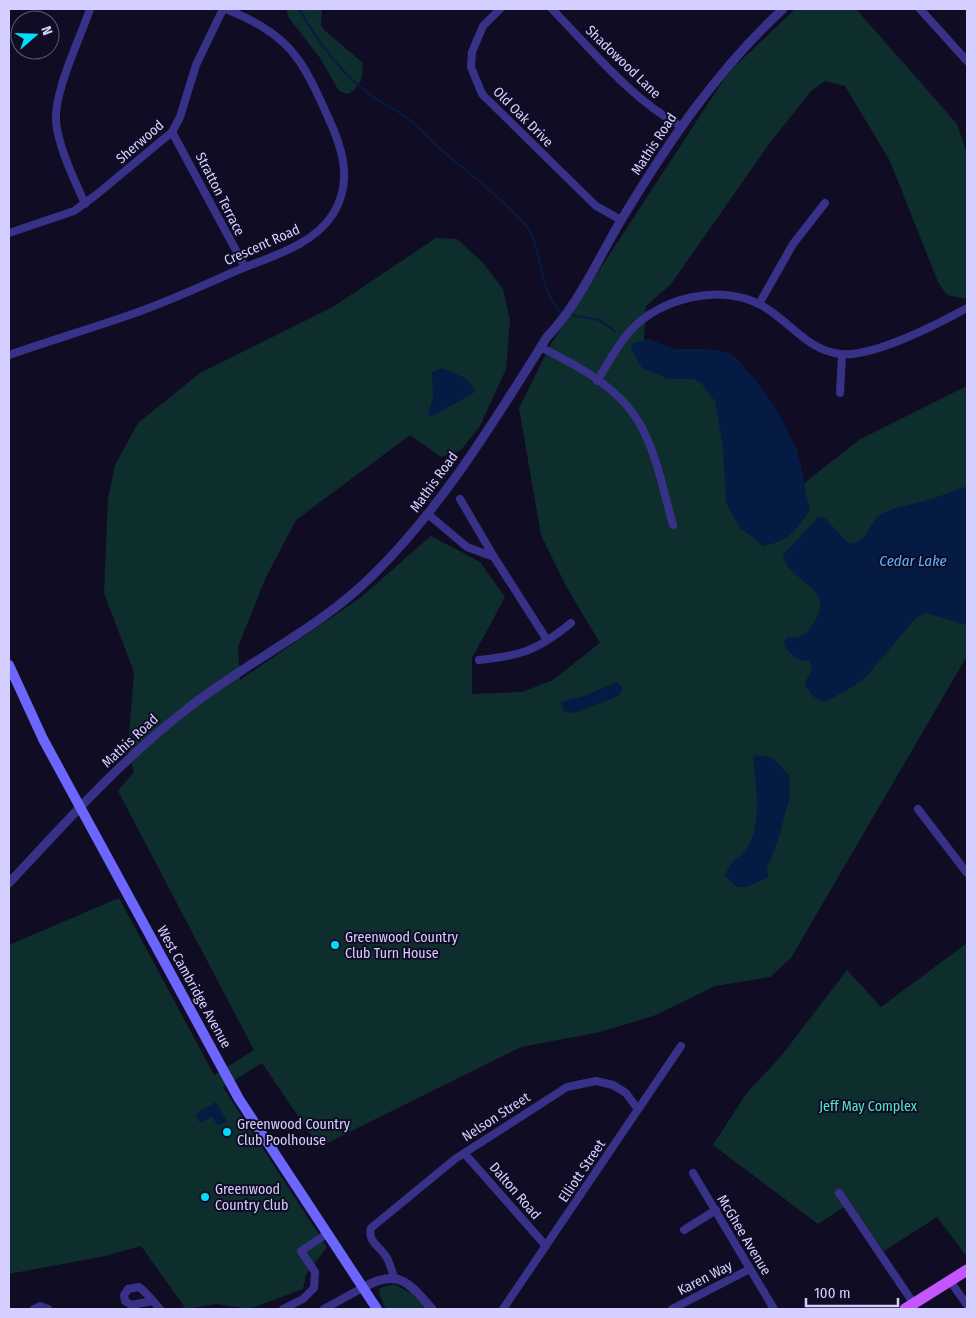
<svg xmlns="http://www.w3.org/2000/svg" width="976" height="1318" viewBox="0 0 976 1318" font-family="'Fira Sans Condensed',sans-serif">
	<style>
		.green { fill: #0e2e2e }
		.water { fill: #051b44 }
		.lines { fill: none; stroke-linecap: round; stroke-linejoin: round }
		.stream { stroke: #051b44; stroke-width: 2 }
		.minor { stroke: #373288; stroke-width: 8 }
		.tertiary { stroke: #373288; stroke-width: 9 }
		.secondary { stroke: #6c66ff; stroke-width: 10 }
		.primary { stroke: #c356ff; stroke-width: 11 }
		.poi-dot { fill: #00dcfa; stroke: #100c24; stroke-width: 2 }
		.labels { text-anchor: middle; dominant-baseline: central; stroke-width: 4; stroke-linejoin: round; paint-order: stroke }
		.street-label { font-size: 14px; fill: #d5cfff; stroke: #100c24 }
		.poi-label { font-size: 14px; fill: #d5cfff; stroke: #100c24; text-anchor: start }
		.park-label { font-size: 14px; fill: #4febc7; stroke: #100c24 }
		.water-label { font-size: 15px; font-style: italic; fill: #5db1ff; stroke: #100c24 }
	</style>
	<rect width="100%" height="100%" fill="#100c24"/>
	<!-- green -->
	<g class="green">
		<path d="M286,9H322L321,25L324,30L362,62C364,75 361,87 348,94L339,91L320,58L289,18Z"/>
		<polygon points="795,9 856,9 957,124 967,154 967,299 947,295 938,282 890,161 845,86 825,81 811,91 769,144 671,284 646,306 644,339 674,349 707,349 730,353 740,362 780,417 797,450 803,484 859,440 967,386 967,656 791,958 770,977 715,986 656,1015 600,1032 521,1047 319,1147 262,1063 223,1087 327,1247 306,1275 303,1289 249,1309 217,1304 186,1309 141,1246 105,1256 9,1274 9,945 119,898 214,1075 254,1050 118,791 134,772 128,748 134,672 104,593 108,498 115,465 138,423 200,373 333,307 436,238 457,239 483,263 503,289 510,320 506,369 480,426 461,450 441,457 410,435 296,520 265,579 238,647 240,680 360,598 431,536 480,562 505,597 472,658 472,694 522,692 553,680 600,643 566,586 541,535 519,408 551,344 728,73"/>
		<polygon points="967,943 967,1257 937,1217 884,1251 849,1204 818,1224 713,1145 746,1094 782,1055 847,970 881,1007"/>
		<polygon points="394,1284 412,1294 427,1309 386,1309 379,1294 380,1288"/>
	</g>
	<!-- water -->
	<g class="water">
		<path d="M649,339L674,349H707L730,353C758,378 782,414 796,449C803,467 804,490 810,509C796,531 789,541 763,546L740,528L726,503L723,447L715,401L701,383L693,379H668L642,368L631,349L632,344Z"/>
		<path d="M443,368C457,376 471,376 475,392L431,417L428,414L433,397L432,372Z"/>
		<path d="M967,486V625L926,613L915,619L866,677L851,688L825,702C814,699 808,693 805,682C809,674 815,669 809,661C796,661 788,653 783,642L788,637C797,638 802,637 808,630C845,587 787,584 783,555L818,517L825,518L849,544C871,541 866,523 882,514C895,506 912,505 927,500C940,497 954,490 967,486Z"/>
		<polygon points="617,682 623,688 619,696 574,713 563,711 561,703 563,701 584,696"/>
		<path d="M756,755L773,758L789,775L790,795L779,837L767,869L768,877L747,887H737L725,876C730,859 740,859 748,846C762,824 756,781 753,758Z"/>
		<polygon points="216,1102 227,1121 218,1126 212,1117 200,1123 195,1114"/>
	</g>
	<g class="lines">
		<!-- stream -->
		<g class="stream">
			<path d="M299,9C318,41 340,73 371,95C384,105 400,111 412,122C426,133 437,147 451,158C476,178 500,198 522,221C546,246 535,290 562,313"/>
			<polyline points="571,315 599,320 615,331"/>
		</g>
		<!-- minor -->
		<g class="minor">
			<polyline points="500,9 483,26 472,52 471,67 482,94 596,206 621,220"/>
			<path d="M552,9C592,50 631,99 682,127"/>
			<polyline points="920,9 967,61"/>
			<polyline points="172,132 245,267"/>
			<path d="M85,204C75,181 58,147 56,121C54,91 80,39 90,9"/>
			<polyline points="9,233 74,211 96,195 172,132 180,117 196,65 223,9"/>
			<polyline points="759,304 793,244 825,203"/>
			<path d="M540,347C579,366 624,390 643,430C658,459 664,494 673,525"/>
			<path d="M9,355C52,340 96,327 138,312C172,300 204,285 236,271C269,257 313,246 333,214C353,182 343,149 328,117C301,56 289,35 226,9"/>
			<path d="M597,381C608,364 617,345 631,330C660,298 721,283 761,305C789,320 806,350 840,354C872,358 938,324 967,308"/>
			<polyline points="840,393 842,355"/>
			<polyline points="460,499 494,557"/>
			<polyline points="429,515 467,547 494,557 547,640"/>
			<path d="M479,660C521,656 538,650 571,623"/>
			<polyline points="918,809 967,873"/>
			<polyline points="464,1153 546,1246"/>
			<polyline points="693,1173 774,1309"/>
			<polyline points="839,1193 914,1304"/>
			<polyline points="684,1230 716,1210"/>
			<path d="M394,1277C392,1271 390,1264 387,1258C381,1247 367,1242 371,1228L455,1159L567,1087L596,1081L613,1085L626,1093L637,1108"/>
			<polyline points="950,1281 967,1305"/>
			<path d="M153,1301L131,1305L125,1301L124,1295L128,1289L139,1287C147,1293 154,1302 160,1309"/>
			<polyline points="34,1309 40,1306 48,1309"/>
			<polyline points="283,1309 303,1299 314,1288 315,1272 301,1251 328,1233"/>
			<polyline points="324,1309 364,1287"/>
			<polyline points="503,1309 681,1046"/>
			<polyline points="672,1309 750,1269"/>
		</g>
		<!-- tertiary -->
		<g class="tertiary">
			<path d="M9,883C65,823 121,760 187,709C246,662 319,629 373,575C443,506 495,420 547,337C578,305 597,261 620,222C667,144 716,71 783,9"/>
			<path d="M364,1287C399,1268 409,1283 432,1309"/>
		</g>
		<!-- secondary -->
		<polyline class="secondary" points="9,665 43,739 239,1099 377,1309"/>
		<!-- primary -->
		<polyline class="primary" points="905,1309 967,1270"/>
	</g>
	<!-- markers -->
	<g class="poi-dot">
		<circle cx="335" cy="945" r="5"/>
		<circle cx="227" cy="1132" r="5"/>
		<circle cx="205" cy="1197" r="5"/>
	</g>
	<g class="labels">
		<!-- street labels -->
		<g class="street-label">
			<text transform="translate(623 62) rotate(44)">Shadowood Lane</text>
			<text transform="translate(523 117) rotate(45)">Old Oak Drive</text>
			<text transform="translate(140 142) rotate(-41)">Sherwood</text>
			<text transform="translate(654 144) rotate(-57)">Mathis Road</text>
			<text transform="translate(220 194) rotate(63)">Stratton Terrace</text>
			<text transform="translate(262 245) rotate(-24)">Crescent Road</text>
			<text transform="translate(434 482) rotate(-54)">Mathis Road</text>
			<text transform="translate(130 741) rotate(-43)">Mathis Road</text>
			<text transform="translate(194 987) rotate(61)">West Cambridge Avenue</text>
			<text transform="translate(496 1117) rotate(-33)">Nelson Street</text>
			<text transform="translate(582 1171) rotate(-56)">Elliott Street</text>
			<text transform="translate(515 1191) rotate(49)">Dalton Road</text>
			<text transform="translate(744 1235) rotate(59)">McGhee Avenue</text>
			<text transform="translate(705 1278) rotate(-27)">Karen Way</text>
		</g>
		<!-- poi labels -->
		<g class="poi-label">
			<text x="345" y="937">Greenwood Country<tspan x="345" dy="16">Club Turn House</tspan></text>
			<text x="237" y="1124">Greenwood Country<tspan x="237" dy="16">Club Poolhouse</tspan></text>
			<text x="215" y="1189">Greenwood<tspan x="215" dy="16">Country Club</tspan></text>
		</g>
		<!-- park labels -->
		<g class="park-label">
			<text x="868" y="1106">Jeff May Complex</text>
		</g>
		<!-- water labels -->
		<g class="water-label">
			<text x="913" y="561">Cedar Lake</text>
		</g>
	</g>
	<!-- border -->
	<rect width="976" height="1318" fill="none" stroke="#d5cfff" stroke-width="20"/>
	<!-- north arrow -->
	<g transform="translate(35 35) rotate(70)"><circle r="24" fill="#100c24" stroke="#5f5a7c"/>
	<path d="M0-4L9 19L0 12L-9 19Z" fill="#00dcfa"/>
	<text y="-8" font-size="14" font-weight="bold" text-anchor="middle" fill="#d5cfff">N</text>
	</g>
	<!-- scale -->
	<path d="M806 1298v8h92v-8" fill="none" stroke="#d5cfff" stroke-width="2.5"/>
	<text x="814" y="1298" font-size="15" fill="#d5cfff" stroke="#100c24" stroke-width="4" paint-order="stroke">100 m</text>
</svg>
